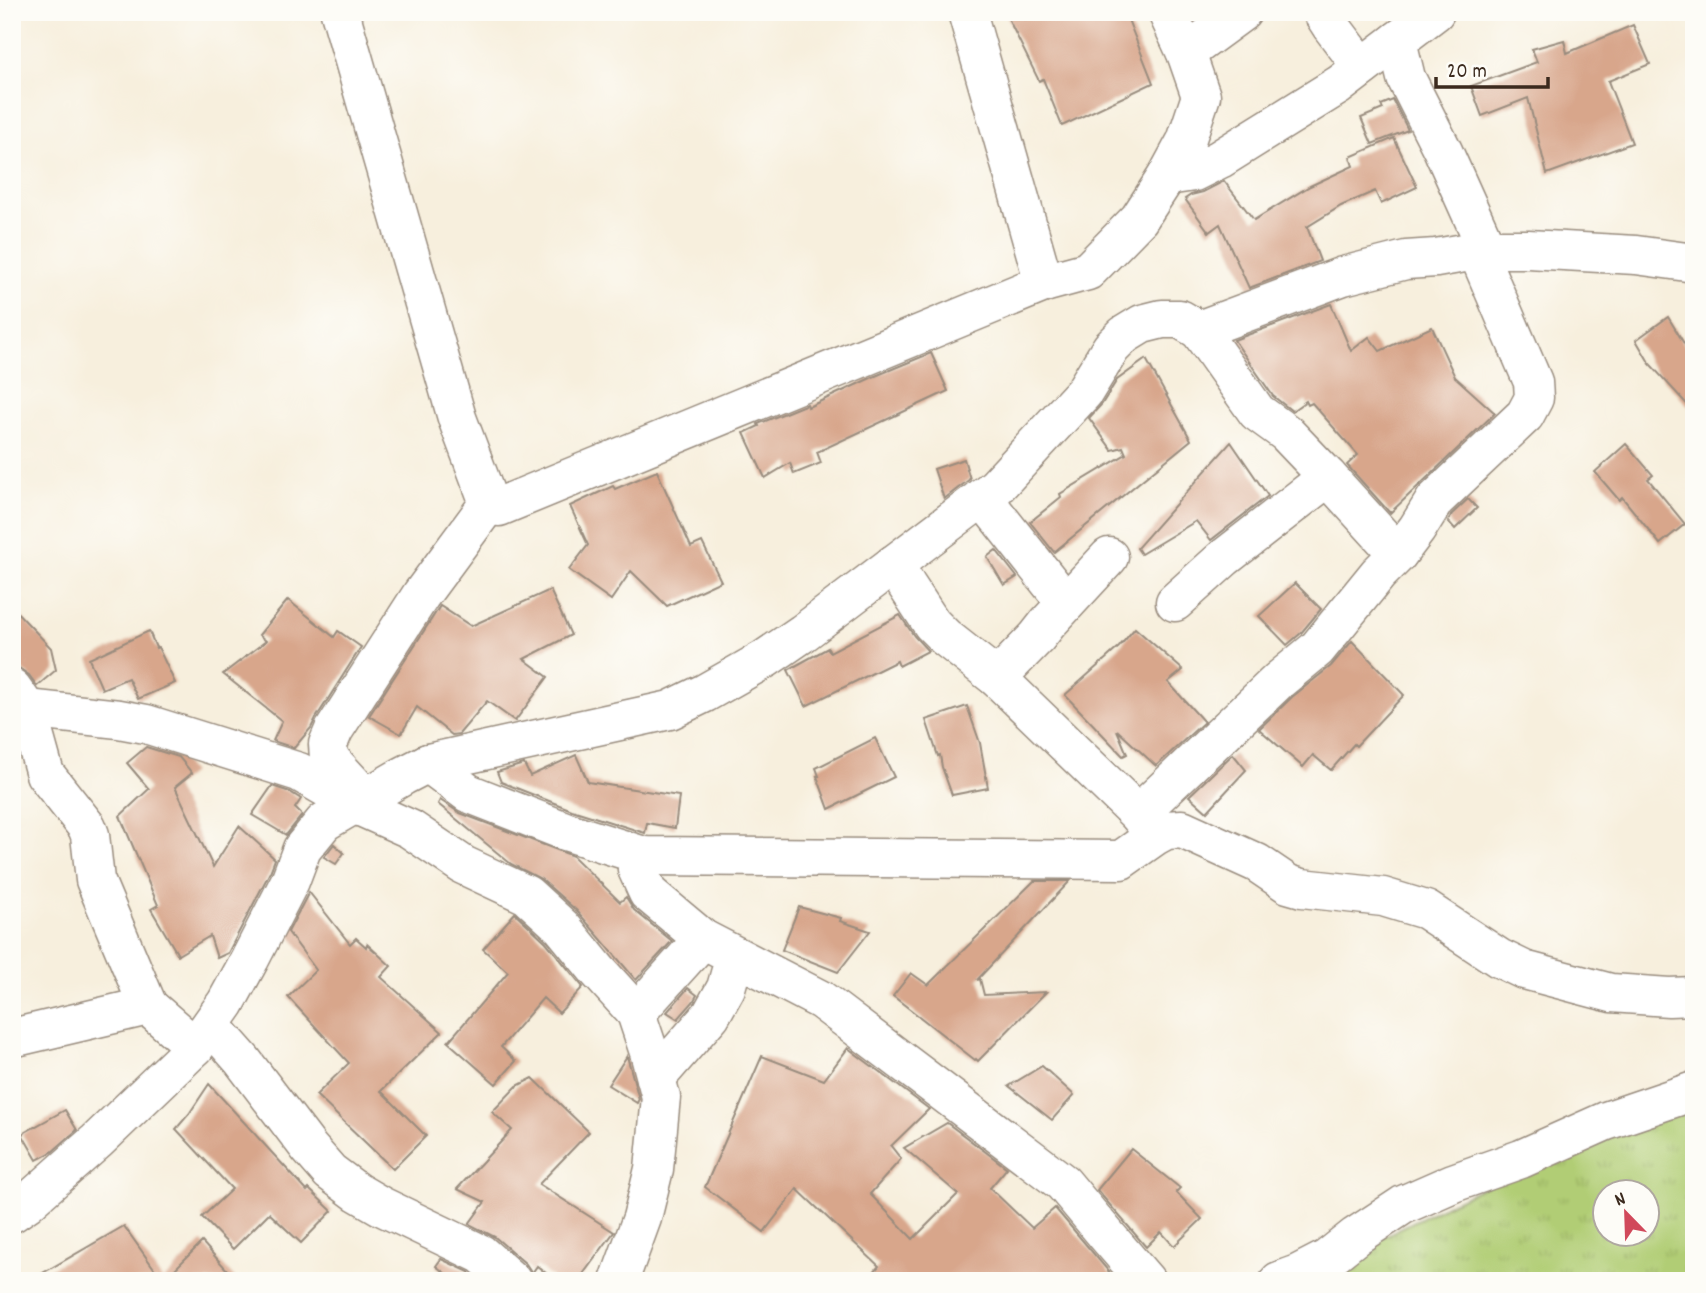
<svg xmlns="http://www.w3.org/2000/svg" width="1706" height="1293" viewBox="0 0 1706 1293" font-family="Dekko,sans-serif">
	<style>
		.grass { fill: url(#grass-tufts); stroke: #767c49; stroke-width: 2; fill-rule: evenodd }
		.building { fill: #d8a68b }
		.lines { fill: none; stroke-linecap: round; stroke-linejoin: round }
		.minor-casing { stroke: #998c7e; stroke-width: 41 }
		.minor { stroke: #fff; stroke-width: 38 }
	</style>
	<defs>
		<pattern id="grass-tufts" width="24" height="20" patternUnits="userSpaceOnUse" patternTransform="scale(1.75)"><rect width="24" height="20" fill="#b1cd74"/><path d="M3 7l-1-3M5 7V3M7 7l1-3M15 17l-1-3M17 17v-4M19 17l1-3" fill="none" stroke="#99b064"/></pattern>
	</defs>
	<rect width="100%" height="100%" fill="#fdfcf7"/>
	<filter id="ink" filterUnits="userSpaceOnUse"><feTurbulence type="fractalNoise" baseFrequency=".0143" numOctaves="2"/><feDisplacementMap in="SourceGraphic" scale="14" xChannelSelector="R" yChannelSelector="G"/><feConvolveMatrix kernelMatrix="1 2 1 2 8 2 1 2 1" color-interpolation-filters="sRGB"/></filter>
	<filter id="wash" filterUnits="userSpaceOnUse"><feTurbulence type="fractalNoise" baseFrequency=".00686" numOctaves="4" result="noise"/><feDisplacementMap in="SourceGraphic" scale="28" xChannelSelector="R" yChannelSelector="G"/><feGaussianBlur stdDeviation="1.57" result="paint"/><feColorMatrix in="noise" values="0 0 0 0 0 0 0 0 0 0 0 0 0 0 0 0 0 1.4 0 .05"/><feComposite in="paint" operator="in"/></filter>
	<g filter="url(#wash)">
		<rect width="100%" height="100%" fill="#f7efdd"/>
		<!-- grass -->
		<path class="grass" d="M1694,1101V1281H1329L1366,1245L1538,1160ZM1604,1192H1646V1234H1604Z"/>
		<g id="blocks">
			<!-- building -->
			<g class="building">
				<polygon points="1005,12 1125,12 1153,83 1062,126 1043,79 1039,81"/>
				<polygon points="1633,25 1650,64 1608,81 1632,143 1547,174 1528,98 1482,116 1471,86 1537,62 1532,49 1564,40 1567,53"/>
				<polygon points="1393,100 1408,130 1372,144 1361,118 1383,109 1381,105"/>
				<polygon points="1394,138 1417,187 1381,204 1375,191 1341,206 1307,227 1320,261 1249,288 1220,224 1209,232 1185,199 1191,195 1203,192 1224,181 1254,220 1310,186 1353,166 1350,157"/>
				<polygon points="1331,304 1351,351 1369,337 1380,351 1432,327 1455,377 1495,413 1390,513 1347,465 1358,455 1312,403 1308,405 1306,401 1292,411 1273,396 1234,340"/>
				<polygon points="1668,317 1694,360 1694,412 1650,364 1636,340"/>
				<polygon points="931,353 948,391 817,452 821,463 794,474 790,463 765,478 744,433 759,426 758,424 807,404 808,407 873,377"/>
				<polygon points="1146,359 1191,440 1054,552 1030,522 1061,497 1060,494 1126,454 1123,447 1112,450 1089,418 1102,404 1117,380"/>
				<polygon points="1231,442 1268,496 1211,540 1196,521 1141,554 1137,548"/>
				<polygon points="1626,444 1653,475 1648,479 1685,524 1660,544 1622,497 1619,500 1595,472"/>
				<polygon points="964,459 970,479 944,499 934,469"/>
				<polygon points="657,471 691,547 702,542 721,581 667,606 631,571 611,600 569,570 588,545 570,506 613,486 615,489"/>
				<polygon points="1468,499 1477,508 1455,529 1448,521 1452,514"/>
				<polygon points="996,550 1017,577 1004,585 987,557"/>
				<polygon points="1295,583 1321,609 1301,633 1287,645 1259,616"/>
				<polygon points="550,590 571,635 524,659 548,677 515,721 487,701 459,734 452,735 417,707 401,734 369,716 440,606 471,626"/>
				<polygon points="288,600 334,637 338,631 361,647 316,718 311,728 294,748 273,741 282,721 223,674 266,641 259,635"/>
				<polygon points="12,607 51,648 56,670 37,686 29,675 19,668 12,659"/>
				<polygon points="900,615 914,636 928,651 899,666 897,661 806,706 788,670 828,648 830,652"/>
				<polygon points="1135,628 1183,670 1168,682 1204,722 1156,766 1117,730 1127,754 1123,756 1065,695 1119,647"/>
				<polygon points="149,631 156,648 158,647 175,683 138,699 128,678 102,689 89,659"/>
				<polygon points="1352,641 1404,695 1356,746 1354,744 1331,770 1313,755 1303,767 1259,729 1292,697 1331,666"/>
				<polygon points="967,706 980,743 988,788 952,795 942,767 940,755 938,756 926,720"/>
				<polygon points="875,738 894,777 829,809 817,776 819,776 816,768"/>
				<polygon points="146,747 179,757 192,773 175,787 213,867 239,826 275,859 270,872 228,953 217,958 210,936 178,955 151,909 158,905 120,816 149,789 127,763"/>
				<polygon points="1233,754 1246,770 1207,812 1189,796"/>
				<polygon points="576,755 588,782 679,796 675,828 647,823 645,833 572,810 501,782 497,772 524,764 530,776"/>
				<polygon points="272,786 290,792 301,799 295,808 302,815 286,835 252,815"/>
				<polygon points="440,800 460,813 573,856 620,902 626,897 634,910 672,941 636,980 577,911 541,879 511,864 438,804"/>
				<polygon points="334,844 344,853 336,864 324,857"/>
				<polygon points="1034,881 1070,881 977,980 980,979 984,995 1046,992 978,1061 976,1059 975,1060 893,996 911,973 928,985"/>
				<polygon points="309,892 350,944 356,938 366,947 367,944 391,966 381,977 442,1032 381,1091 426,1136 393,1169 316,1095 349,1063 288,997 316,970 288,932"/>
				<polygon points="799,907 841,918 840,921 870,931 838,972 782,950"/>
				<polygon points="515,913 546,942 583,987 559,1013 543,998 501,1047 516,1061 496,1084 448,1042 508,972 483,949"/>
				<polygon points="688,988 697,995 693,1002 678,1019 667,1012"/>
				<polygon points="848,1048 929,1109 891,1146 901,1159 870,1194 913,1239 958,1194 904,1148 947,1123 1007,1168 990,1188 1032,1228 1055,1208 1115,1279 1113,1281 866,1281 879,1266 797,1189 764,1232 705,1187 762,1056 824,1080"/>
				<polygon points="627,1056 639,1099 637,1103 608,1085"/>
				<polygon points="1042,1066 1074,1095 1052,1120 1009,1086"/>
				<polygon points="533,1078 589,1132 539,1184 614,1232 578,1281 556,1281 537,1266 532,1273 526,1264 495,1237 469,1224 485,1202 457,1189 512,1130 492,1112 517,1086"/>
				<polygon points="209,1084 307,1191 309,1189 332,1211 301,1243 269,1213 233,1249 202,1217 232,1189 176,1129 189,1114"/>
				<polygon points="65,1110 77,1130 52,1152 37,1160 22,1134"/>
				<polygon points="1131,1149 1180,1188 1176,1192 1202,1219 1174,1246 1161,1232 1146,1247 1097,1190"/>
				<polygon points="124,1226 163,1281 202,1242 237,1281 29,1281"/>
				<polygon points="441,1259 469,1272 470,1274 465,1281 455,1281 436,1266"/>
			</g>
		</g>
	</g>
	<g filter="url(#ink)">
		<use href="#blocks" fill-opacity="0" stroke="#998c7e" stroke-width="2"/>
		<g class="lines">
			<!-- minor casing -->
			<g class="minor-casing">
				<g id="minor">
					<polyline points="340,12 457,418 489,503 421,595 334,730 328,744 329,758 365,797"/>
					<polyline points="967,12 1044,283"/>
					<polyline points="1322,12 1331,26 1362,67"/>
					<polyline points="1397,41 1406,78 1443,151 1487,249"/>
					<polyline points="1186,53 1242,12"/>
					<polyline points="1167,176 1194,172 1220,159 1339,85 1435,12"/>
					<polyline points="1199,330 1257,412 1286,433 1328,477 1398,554"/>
					<polyline points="982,497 1066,603"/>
					<polyline points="489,503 499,507 1044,283 1088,271 1139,219 1167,176 1186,141 1201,96 1186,53 1167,12"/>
					<polyline points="894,564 907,586 932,624 945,637 997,678 1138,814 1153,833"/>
					<polyline points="1175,602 1224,558 1328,477"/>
					<polyline points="997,678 1037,637 1048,623 1109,557"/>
					<polyline points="12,688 27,709 119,719 146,724 299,772 354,804 410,829 463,865 527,895 562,927 598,971 636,1013 649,1052 661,1097 654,1169 642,1218 619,1281"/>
					<polyline points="27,709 45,774 87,827 90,835 95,880 148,1006"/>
					<polyline points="428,763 468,793 565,831 644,856 1121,860 1155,836 1166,830 1182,829 1257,863 1288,884 1302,888 1383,897 1426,910 1499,958 1524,970 1611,993 1669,997 1694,996"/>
					<polyline points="1138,814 1278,681 1317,649 1378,574 1398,554 1417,529 1435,500 1525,415 1534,398 1533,382 1477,251"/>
					<polyline points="644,856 637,869 648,893 703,939 821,1000 1063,1183 1108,1237 1146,1281"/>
					<polyline points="636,1013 703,939"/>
					<polyline points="211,1025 242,1060 309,1148 330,1172 357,1192 381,1206 481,1254 512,1281"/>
					<polyline points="12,1038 148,1006 195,1047"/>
					<polyline points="656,1078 711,1015 726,988 735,956"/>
					<polyline points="12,1213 28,1202 97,1141 195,1047 226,1003 250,959 290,881 302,849 324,822 403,776 428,763 670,710 705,693 765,659 803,633 996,487 1084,392 1111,348 1124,335 1142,324 1162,319 1180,319 1199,330 1343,276 1406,260 1436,258 1487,249 1528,249 1636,255 1694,263"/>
					<polyline points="1279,1281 1298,1274 1327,1259 1356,1236 1403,1205 1453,1183 1521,1159 1606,1121 1694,1091"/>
				</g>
			</g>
			<!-- minor -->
			<use href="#minor" class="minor"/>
		</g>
	</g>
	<!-- margin -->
	<rect width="1706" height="1293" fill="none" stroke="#fdfcf7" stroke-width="42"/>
	<!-- north arrow -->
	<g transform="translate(1626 1213) rotate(337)"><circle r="33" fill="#fdfcf7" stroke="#afa8a0" stroke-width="2"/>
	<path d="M0-5L12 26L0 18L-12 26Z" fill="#d1495b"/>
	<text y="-10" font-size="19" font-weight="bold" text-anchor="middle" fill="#3b2a1e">N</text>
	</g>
	<!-- scale -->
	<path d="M1436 77v10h112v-10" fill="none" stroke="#3b2a1e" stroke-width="3.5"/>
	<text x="1447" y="77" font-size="21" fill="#3b2a1e" stroke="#fdfcf7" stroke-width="5" paint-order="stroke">20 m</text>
</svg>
